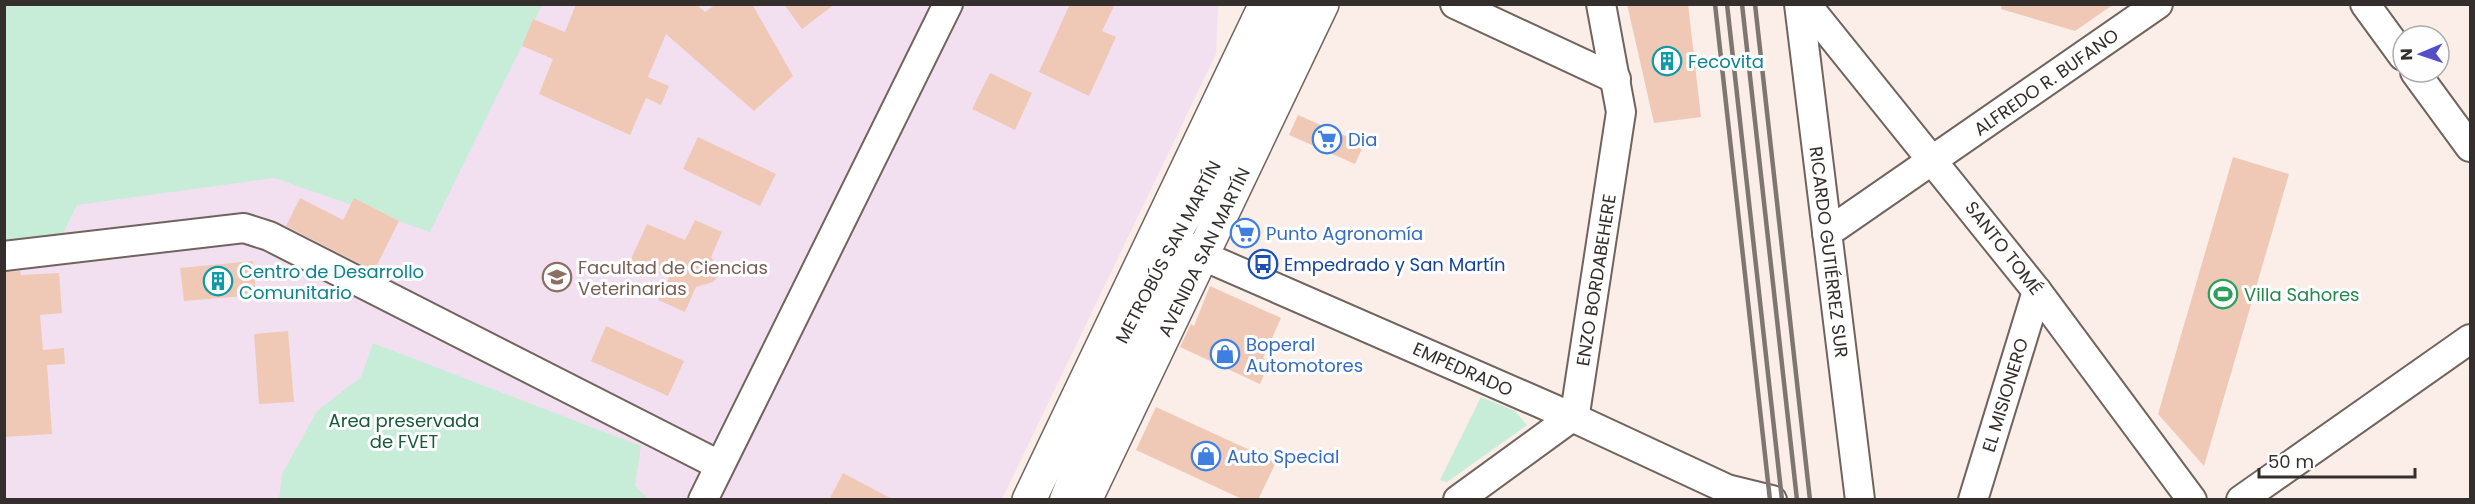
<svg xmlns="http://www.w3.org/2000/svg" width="2475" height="504" viewBox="0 0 2475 504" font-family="Poppins,sans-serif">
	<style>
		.education { fill: #f2e0f1 }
		.green { fill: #c7edd9 }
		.building { fill: #efc9b6 }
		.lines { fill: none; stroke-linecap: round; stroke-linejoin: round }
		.minor-casing { stroke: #70645e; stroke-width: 32 }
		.major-casing { stroke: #70645e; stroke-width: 36 }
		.minor { stroke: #fff; stroke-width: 28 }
		.major { stroke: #fff; stroke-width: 33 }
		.rail { stroke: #7f7672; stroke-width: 4.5 }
		.labels { text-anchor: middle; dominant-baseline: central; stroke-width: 6; stroke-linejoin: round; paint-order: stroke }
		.culture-label { font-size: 18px; fill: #0d838f; stroke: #fefefe; text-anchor: start }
		.street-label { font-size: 18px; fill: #342f2c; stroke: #fefefe }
		.shop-label { font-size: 18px; fill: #366cbe; stroke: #fefefe; text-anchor: start }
		.transit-label { font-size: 18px; fill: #164399; stroke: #fefefe; text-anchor: start }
		.education-label { font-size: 18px; fill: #785e54; stroke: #fefefe; text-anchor: start }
		.leisure-label { font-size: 18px; fill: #27864d; stroke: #fefefe; text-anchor: start }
		.park-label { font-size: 18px; fill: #17593e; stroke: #fefefe }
	</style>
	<rect width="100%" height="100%" fill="#fbede7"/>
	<!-- education -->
	<polygon class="education" points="4,5 1218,5 1216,54 1002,499 5,500"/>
	<!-- green -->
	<g class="green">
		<polygon points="4,5 542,5 430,232 274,178 77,205 63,234 5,242"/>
		<polygon points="373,343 641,446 635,486 649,499 279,499 282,474 317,411 361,377"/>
		<polygon points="1481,397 1515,411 1527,425 1447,482 1440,480"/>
	</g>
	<!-- building -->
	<g class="building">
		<polygon points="576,4 696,4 705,12 716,4 752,4 793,76 754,111 666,34 648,77 669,86 661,105 646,98 630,135 539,94 553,59 522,46 533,19 565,32"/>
		<polygon points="784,4 835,4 802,29"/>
		<polygon points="1070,4 1115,4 1102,31 1116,37 1089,96 1039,72"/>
		<polygon points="1627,4 1688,4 1701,117 1654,123"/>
		<polygon points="2002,4 2114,4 2075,31 2001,9"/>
		<polygon points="990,73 1032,93 1015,130 972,109"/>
		<polygon points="1298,115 1364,144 1355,164 1289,135"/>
		<polygon points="698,137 776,174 760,206 683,169"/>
		<polygon points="2233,157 2289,174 2204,466 2158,414"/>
		<polygon points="300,198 343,220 354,198 399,221 374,271 286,226"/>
		<polygon points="695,220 722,232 711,257 719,268 719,275 713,282 696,287 685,312 658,300 669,278 630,261 647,224 685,240"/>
		<polygon points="253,261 256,295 184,301 180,268"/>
		<polygon points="20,271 21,275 59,273 62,313 40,315 43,350 64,348 65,364 47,365 52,434 4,437 4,272"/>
		<polygon points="1210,286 1281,318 1263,358 1270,361 1260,384 1180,347 1191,324 1194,326"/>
		<polygon points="606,326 684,361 668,396 591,361"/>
		<polygon points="288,331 294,402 259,404 254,334"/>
		<polygon points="1156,407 1276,462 1258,500 1244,500 1136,450"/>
		<polygon points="843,473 894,500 829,500"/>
	</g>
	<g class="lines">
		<!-- minor casing -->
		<g class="minor-casing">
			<g id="minor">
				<polyline points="1455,4 1616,79"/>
				<polyline points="1799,4 1860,500"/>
				<polyline points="1806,4 2037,291 2192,500"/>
				<polyline points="2365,4 2403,56"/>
				<polyline points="2415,72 2470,147"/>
				<polyline points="1827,233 2158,4"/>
				<polyline points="1155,235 1572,417 1727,489 1772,500"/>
				<polyline points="4,256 244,228 269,236 719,465"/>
				<polyline points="1163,257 1204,188 1291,4"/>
				<polyline points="703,500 948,4"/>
				<polyline points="1064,500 1090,432 1184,244"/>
				<polyline points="1458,500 1572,417 1576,407 1621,112 1601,4"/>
				<polyline points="1973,500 2037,291"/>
				<polyline points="2241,500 2470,339"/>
			</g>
		</g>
		<!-- major casing -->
		<g class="major-casing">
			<g id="major">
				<polyline points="1029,500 1266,4"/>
				<polyline points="1085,500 1322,4"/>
			</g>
		</g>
		<!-- minor -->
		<use href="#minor" class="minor"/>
		<!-- major -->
		<use href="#major" class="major"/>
		<!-- rail -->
		<g class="rail">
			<polyline points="1715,4 1770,500"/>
			<polyline points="1727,4 1782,500"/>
			<polyline points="1742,4 1797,500"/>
			<polyline points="1755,4 1810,500"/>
		</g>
	</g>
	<!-- icons -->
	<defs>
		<g id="building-ring" transform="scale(1.5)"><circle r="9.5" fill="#fefefe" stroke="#0f9aa8" stroke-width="1.5"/><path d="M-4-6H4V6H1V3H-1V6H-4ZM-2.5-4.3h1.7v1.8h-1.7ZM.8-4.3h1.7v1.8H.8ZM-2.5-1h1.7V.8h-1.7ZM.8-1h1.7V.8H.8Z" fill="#0f9aa8"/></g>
		<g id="supermarket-ring" transform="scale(1.5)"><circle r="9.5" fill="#fefefe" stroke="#3f7fe0" stroke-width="1.5"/><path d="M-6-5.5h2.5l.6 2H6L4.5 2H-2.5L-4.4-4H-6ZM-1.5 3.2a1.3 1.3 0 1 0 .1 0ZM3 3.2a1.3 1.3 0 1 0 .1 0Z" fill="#3f7fe0"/></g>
		<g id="bus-ring" transform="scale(1.5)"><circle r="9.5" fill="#fefefe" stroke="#1a4fb4" stroke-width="1.5"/><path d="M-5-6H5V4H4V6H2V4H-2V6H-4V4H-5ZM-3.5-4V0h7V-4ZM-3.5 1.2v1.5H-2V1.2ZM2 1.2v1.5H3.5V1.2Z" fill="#1a4fb4"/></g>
		<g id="university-ring" transform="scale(1.5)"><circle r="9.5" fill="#fefefe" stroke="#8d6e63" stroke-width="1.5"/><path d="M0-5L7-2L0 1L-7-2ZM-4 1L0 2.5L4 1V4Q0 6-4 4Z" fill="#8d6e63"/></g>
		<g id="stadium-ring" transform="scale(1.5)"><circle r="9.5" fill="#fefefe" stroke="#2e9e5b" stroke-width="1.5"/><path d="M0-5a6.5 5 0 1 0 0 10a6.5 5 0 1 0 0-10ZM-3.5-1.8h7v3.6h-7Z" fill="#2e9e5b"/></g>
		<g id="shop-ring" transform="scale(1.5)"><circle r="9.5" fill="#fefefe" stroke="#3f7fe0" stroke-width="1.5"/><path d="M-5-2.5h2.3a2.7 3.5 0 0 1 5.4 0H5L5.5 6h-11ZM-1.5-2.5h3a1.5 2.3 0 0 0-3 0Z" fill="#3f7fe0"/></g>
	</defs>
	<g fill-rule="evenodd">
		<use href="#building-ring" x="1667" y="61"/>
		<use href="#supermarket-ring" x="1327" y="139"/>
		<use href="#supermarket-ring" x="1245" y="233"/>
		<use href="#bus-ring" x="1263" y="264"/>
		<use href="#university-ring" x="557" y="277"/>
		<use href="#building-ring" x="218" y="281"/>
		<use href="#stadium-ring" x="2223" y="294"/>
		<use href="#shop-ring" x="1225" y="354"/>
		<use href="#shop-ring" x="1206" y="456"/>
	</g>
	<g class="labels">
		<!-- culture labels -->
		<g class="culture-label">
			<text x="1688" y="61">Fecovita</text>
			<text x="239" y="271">Centro de Desarrollo<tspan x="239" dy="21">Comunitario</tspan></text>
		</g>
		<!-- street labels -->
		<g class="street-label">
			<text transform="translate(2046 82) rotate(-35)">ALFREDO R. BUFANO</text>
			<text transform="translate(2004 248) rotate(52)">SANTO TOMÉ</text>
			<text transform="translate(1168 252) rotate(-62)">METROBÚS SAN MARTÍN</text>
			<text transform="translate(1204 252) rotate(-64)">AVENIDA SAN MARTÍN</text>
			<text transform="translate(1829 252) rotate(83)">RICARDO GUTIÉRREZ SUR</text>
			<text transform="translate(1596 280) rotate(-81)">ENZO BORDABEHERE</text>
			<text transform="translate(1463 369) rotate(24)">EMPEDRADO</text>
			<text transform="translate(2005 395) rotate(-73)">EL MISIONERO</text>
		</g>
		<!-- shop labels -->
		<g class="shop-label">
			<text x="1348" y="139">Dia</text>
			<text x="1266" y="233">Punto Agronomía</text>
			<text x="1246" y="344">Boperal<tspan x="1246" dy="21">Automotores</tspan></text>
			<text x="1227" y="456">Auto Special</text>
		</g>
		<!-- transit labels -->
		<g class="transit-label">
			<text x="1284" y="264">Empedrado y San Martín</text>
		</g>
		<!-- education labels -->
		<g class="education-label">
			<text x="578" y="267">Facultad de Ciencias<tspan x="578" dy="21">Veterinarias</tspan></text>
		</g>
		<!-- leisure labels -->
		<g class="leisure-label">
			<text x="2244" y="294">Villa Sahores</text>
		</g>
		<!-- park labels -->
		<g class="park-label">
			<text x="404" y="420">Area preservada<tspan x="404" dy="21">de FVET</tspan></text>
		</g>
	</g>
	<!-- border -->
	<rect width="2475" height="504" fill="none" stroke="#342f2c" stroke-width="12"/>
	<!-- north arrow -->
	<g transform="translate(2421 54) rotate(268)"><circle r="28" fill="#fefefe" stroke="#adabaa" stroke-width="1.5"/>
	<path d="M0-4.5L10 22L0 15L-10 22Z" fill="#524ec5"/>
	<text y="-9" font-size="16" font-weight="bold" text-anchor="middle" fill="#342f2c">N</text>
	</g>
	<!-- scale -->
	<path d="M2259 468v9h156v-9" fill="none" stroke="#342f2c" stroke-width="3"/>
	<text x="2268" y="468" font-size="18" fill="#342f2c" stroke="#fefefe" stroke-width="4.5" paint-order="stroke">50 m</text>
</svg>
